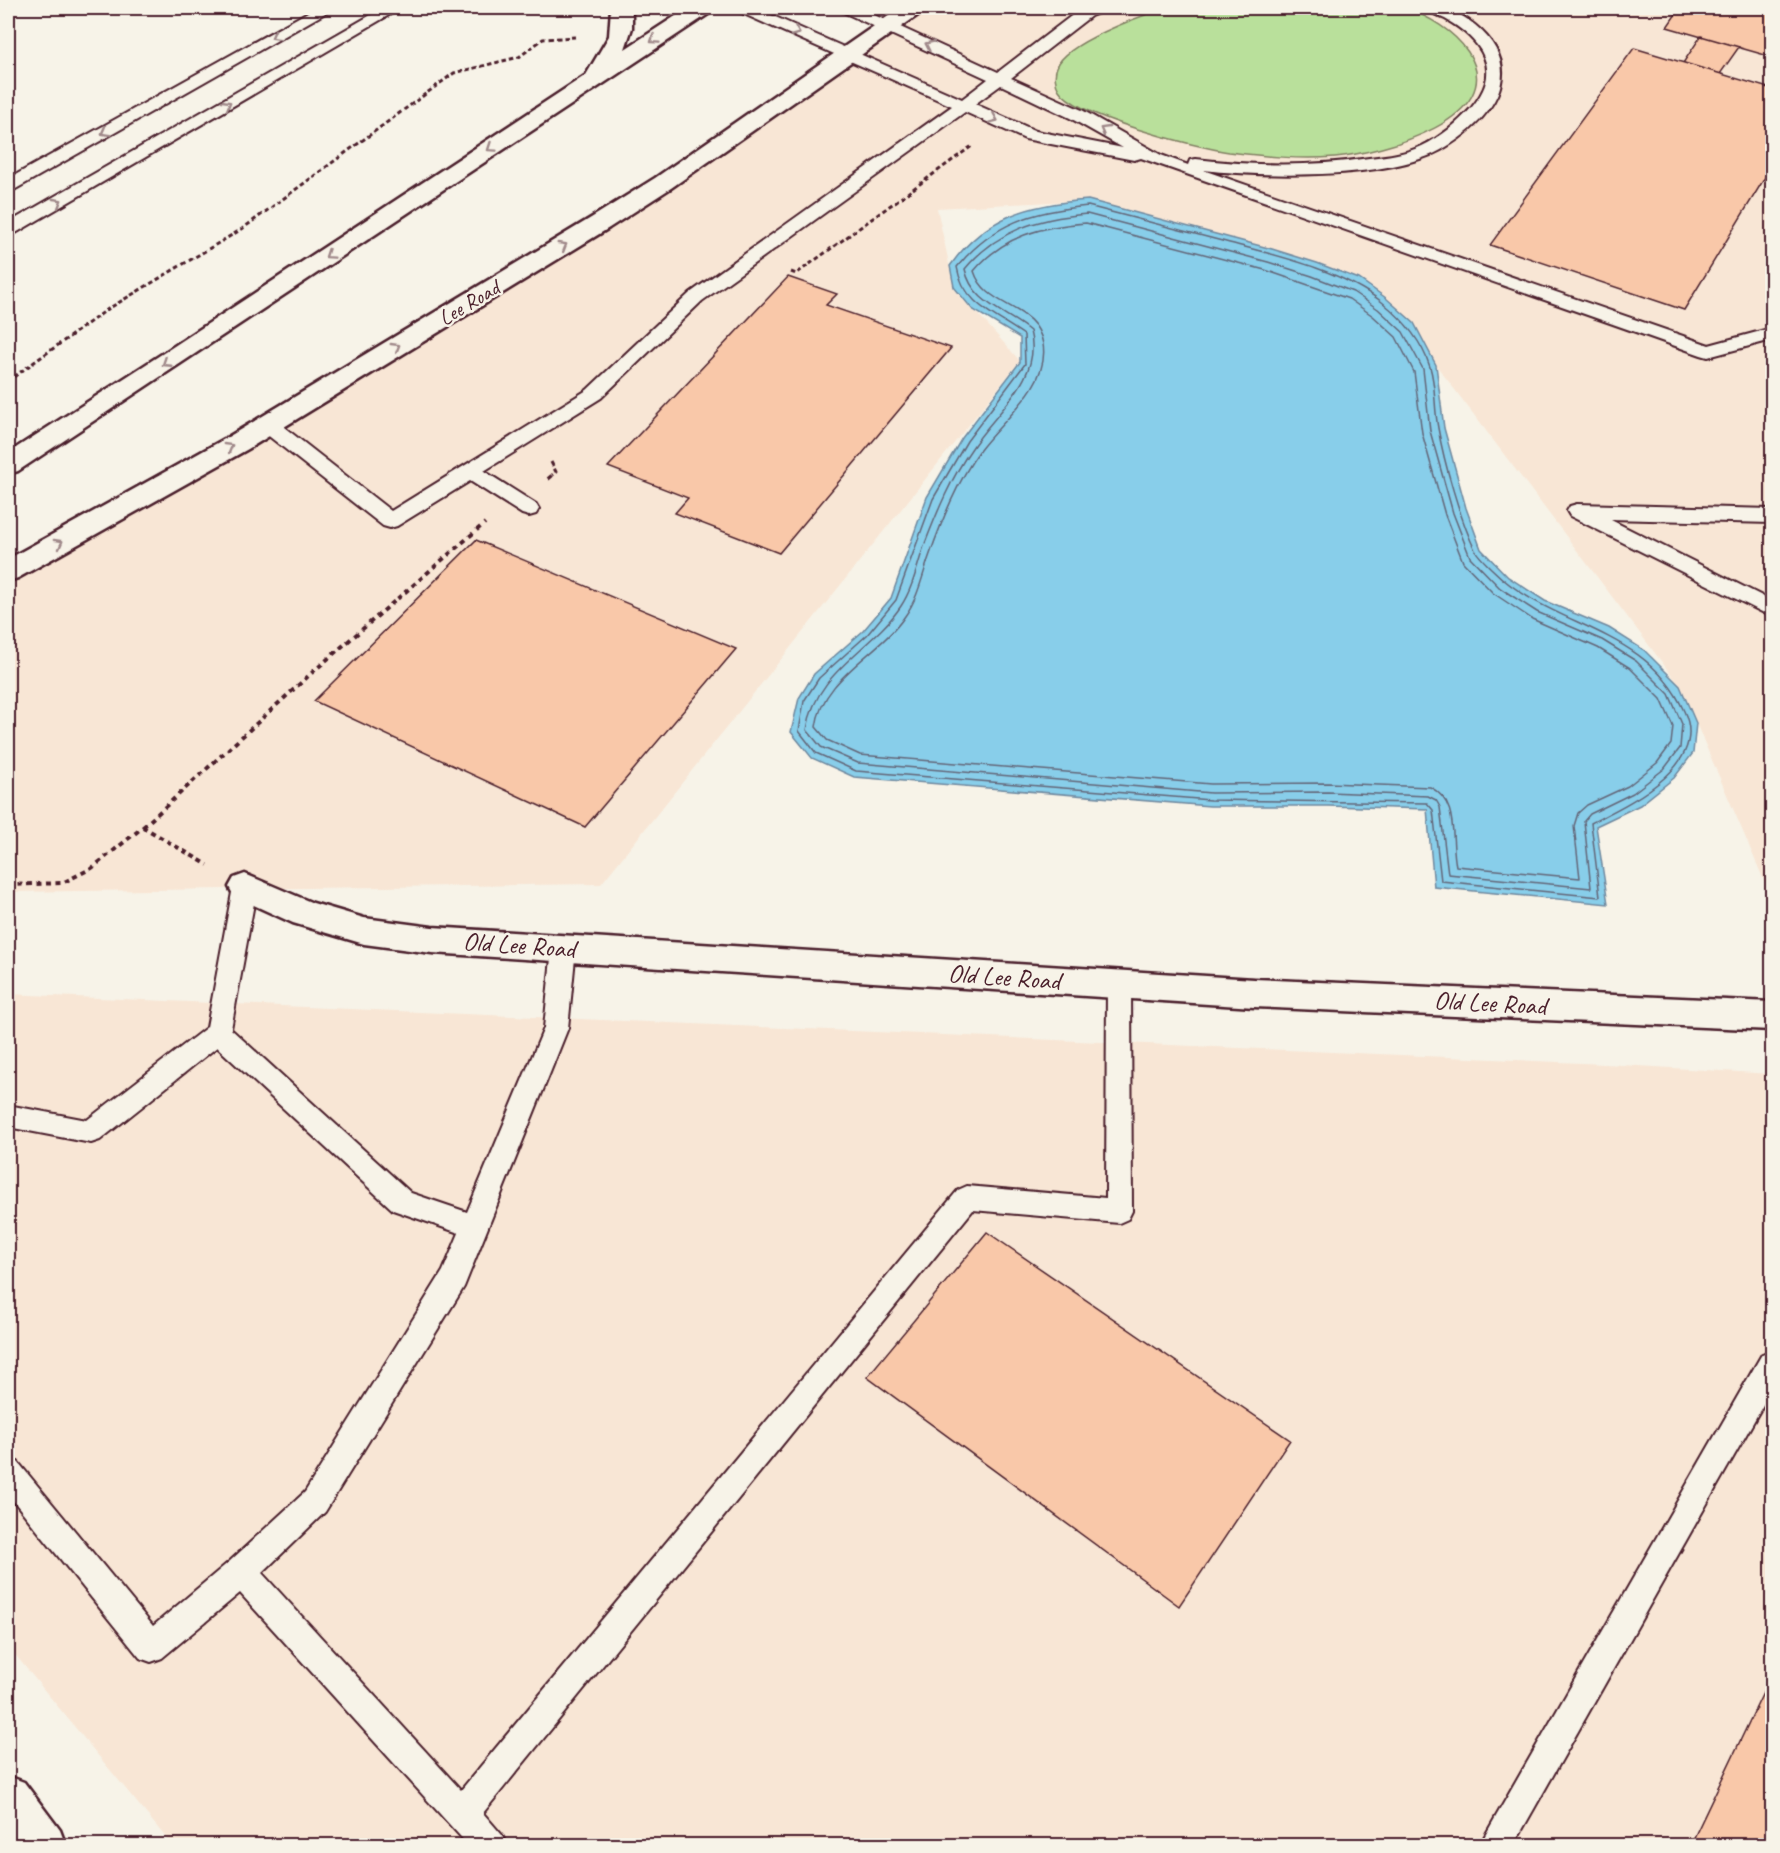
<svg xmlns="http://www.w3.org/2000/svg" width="1780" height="1853" viewBox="0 0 1780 1853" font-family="Caveat,sans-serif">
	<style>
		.built { fill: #f8e6d5 }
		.green { fill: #b9e09b; stroke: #828063; stroke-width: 1.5 }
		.water { fill: #88ceea; stroke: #6f889e; stroke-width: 1.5 }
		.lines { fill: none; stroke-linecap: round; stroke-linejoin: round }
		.shore { stroke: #636577; stroke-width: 1.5 }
		.building { fill: #f9c8a9; stroke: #4a1f2b; stroke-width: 1.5 }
		.service-casing { stroke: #4a1f2b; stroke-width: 4 }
		.minor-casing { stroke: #4a1f2b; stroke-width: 5 }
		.tertiary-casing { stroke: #4a1f2b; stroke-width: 5 }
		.secondary-casing { stroke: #4a1f2b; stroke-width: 5 }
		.path-far1 { stroke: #4a1f2b; stroke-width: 3; stroke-dasharray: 4.5 3; stroke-linecap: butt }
		.path { stroke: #4a1f2b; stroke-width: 4; stroke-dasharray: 5 4.5; stroke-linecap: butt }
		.service { fill: #f7f3e8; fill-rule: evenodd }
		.minor { fill: #f7f3e8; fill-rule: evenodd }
		.tertiary { fill: #f7f3e8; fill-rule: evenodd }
		.secondary { fill: #f7f3e8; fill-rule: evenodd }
		.oneway { stroke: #a0898a }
		.labels { text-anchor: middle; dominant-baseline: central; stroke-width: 5; stroke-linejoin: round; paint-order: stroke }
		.far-street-label { font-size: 22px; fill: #4a1f2b; stroke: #f7f3e8 }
		.street-label { font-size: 26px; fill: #4a1f2b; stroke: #f7f3e8 }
	</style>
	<rect width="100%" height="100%" fill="#f7f3e8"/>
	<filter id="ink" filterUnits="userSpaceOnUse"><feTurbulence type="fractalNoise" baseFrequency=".0167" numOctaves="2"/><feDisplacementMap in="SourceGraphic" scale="12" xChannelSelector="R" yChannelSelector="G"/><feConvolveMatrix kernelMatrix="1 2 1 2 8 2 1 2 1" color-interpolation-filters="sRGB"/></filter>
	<g filter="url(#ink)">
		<!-- built -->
		<g class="built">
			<polygon points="909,8 1772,8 1772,899 1680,686 1436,365 1414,323 1088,200 937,208 954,287 1020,361 601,884 8,892 8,573 268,425 887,26"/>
			<polygon points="8,994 1605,1064 1772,1074 1772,1845 172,1845 8,1646"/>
		</g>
		<!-- green -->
		<path class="green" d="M1165,8C1224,8 1283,8 1343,8C1360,8 1390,3 1405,8C1428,16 1454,31 1468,52C1511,119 1380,153 1335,157C1300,160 1263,156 1229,152C1196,147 1076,117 1059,90C1055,84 1054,74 1057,67C1065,43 1141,16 1165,8Z"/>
		<!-- water -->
		<path class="water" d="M1088,200L1272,249L1317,263L1359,279L1386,298L1414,323L1436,365L1444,428L1466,508L1481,549L1508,577L1545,601L1609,628L1644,650L1680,686L1696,723L1693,753L1674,778L1640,805L1596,826L1608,904L1434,887L1427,809L1328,806H1210L854,777L812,758L791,732L799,698L814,674L863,631L891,598L927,497L962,438L1020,362V338L972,309L954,287L950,266C985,216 1030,204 1088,200Z"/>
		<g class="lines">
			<!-- shore -->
			<g class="shore">
				<path d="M1088,206C1134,218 1180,230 1226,242C1278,256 1339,269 1382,302C1403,319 1422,342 1430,367C1436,386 1434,408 1438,428C1444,462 1460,519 1475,550C1479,557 1486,563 1492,569C1551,629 1646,626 1684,711C1710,766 1630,803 1591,823L1600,897L1441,881L1433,810L1427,803L1210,800L856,771L816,753L799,731L804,701L819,678L867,635L896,600L933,499L967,441L1025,364L1024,335C996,315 963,304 957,267C993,223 1033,211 1088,206Z"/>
				<path d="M1087,214L1268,262L1312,276L1353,292L1378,309L1403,332L1423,369L1430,431L1453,513L1470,557L1500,588L1537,612L1602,640L1636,661L1669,694L1682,724L1680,748L1664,769L1633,793L1590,814L1584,821L1591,888L1448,874L1440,807L1436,800L1428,796L1328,792L1211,793L858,763L821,747L807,730C815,671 871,651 901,606C913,588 917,566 924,546C937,512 951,478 972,448C996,411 1043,379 1030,331C1006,311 972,303 965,269C997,230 1039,218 1087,214Z"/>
				<path d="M1086,223L1265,270L1349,299L1373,316L1396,337L1414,372L1422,433L1445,515L1463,562L1493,593L1532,619L1598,648L1630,668L1661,699L1673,726L1671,744L1657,763L1628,786L1587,805L1578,813L1574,826L1580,878L1456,866C1450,838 1460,802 1430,787L1328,783L1211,784L860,755L827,740L816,727C822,677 879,655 905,616C918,598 922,577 929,557C942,520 957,482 980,450C1002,420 1050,386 1043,344C1036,303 986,309 974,271C1003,236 1042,226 1086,223Z"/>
			</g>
		</g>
		<!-- building -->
		<g class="building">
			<polygon points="1680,8 1772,8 1772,57 1667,27"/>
			<polygon points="1701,36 1739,47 1720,74 1683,63"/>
			<polygon points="1634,48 1772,89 1772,166 1684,310 1490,245"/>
			<polygon points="788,277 837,294 826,305 951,348 779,553 675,513 688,498 608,467"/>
			<polygon points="476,540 736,649 585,827 314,701"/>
			<polygon points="987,1232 1290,1440 1179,1606 867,1377"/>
			<polygon points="1772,1674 1772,1846 1690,1846"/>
		</g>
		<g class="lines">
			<!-- service casing -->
			<g class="service-casing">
				<g id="service">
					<polygon points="315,8 334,8 14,190 8,191 8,179"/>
					<polygon points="383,8 401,8 14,234 8,235 8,223"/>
					<path d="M736,8H755L962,99L988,79L841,11L840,8H859L998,72L1079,10L1105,8L1104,11L1091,16L1011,78L1082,110L1161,155L1188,165L1190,160L1196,159C1254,166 1311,167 1369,158C1387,156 1405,154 1422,146C1441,137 1458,123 1472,107C1484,92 1492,76 1484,57C1477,40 1461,28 1445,19C1439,16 1431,14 1426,8C1446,6 1460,13 1475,25C1531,71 1490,122 1441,150C1386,180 1265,177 1203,170L1709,345L1772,328V340L1708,357L1701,355L1141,158L1134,160L1025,139L965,112L702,301L601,398L484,471L536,504L539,509L536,514L529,516L522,514L470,481L397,526L390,528L383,526L261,430L258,425L261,420L268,419L275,420L391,511L587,390L690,293L952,106L737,11ZM1001,85L1070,118L1123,148L1036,131L975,104Z"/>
					<polygon points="1577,504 1772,509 1772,523 1609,519 1772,601 1772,617 1570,516 1567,511 1570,506"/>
					<polygon points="245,878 253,880 257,887 231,1029 411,1193 467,1212 544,1028 552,948 555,941 564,938 573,941 576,948 568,1028 464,1287 325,1512 262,1573 461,1790 958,1190 967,1186 1106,1198 1107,984 1110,977 1119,974 1128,977 1131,984 1132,1211 1128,1219 1119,1223 973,1210 483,1813 502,1835 507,1846 469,1846 240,1593 162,1658 151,1662 140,1658 8,1494 8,1458 18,1462 153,1626 230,1561 305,1492 443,1271 459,1233 393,1210 217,1047 100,1140 91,1143 8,1127 8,1105 87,1120 207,1027 233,887 237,880"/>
					<polygon points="1772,1350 1772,1389 1513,1846 1479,1846 1762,1354"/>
				</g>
			</g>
			<!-- minor casing -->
			<g class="minor-casing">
				<polygon id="minor" points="245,874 313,903 364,918 432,927 1254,979 1772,1002 1772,1030 1254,1007 432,953 364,944 293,923 234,896 229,887 234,878"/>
			</g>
			<!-- tertiary casing -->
			<g class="tertiary-casing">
				<g id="tertiary">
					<polygon points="611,8 632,8 632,28 625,49 688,8 713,8 710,13 18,471 8,474 8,453 168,350 586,75 609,36"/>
					<polygon points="900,8 924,8 921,13 671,188 609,228 248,449 18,578 8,581 8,559 228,437 591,218 655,178"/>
				</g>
			</g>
			<!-- secondary casing -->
			<g class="secondary-casing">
				<polygon id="secondary" points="8,1776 24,1782 60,1830 66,1846 16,1846 8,1834"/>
			</g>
			<!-- path-far1 -->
			<g class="path-far1">
				<polyline points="791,272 796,274 972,146"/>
				<polyline points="8,381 108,309 242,229 454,73 519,57 543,39 575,37"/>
				<polyline points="551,462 556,472 552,475"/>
			</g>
			<!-- path -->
			<g class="path">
				<polyline points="548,479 554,474"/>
				<polyline points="143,827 315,670 485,523"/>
				<polyline points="8,885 62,883 92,868 143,827 208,865"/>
			</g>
			<!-- service -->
			<use href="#service" class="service"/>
			<!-- minor -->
			<use href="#minor" class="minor"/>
			<!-- tertiary -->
			<use href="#tertiary" class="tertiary"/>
			<!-- secondary -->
			<use href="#secondary" class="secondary"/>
		</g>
		<!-- one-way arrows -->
		<defs><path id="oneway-chevron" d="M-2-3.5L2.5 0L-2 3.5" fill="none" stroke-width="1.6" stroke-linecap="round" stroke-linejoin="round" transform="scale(1.5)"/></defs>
		<g class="oneway">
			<use href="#oneway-chevron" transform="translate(796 32) rotate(24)"/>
			<use href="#oneway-chevron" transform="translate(275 36) rotate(151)"/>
			<use href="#oneway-chevron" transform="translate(654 40) rotate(146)"/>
			<use href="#oneway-chevron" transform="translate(929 45) rotate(-155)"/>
			<use href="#oneway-chevron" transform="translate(227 104) rotate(-30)"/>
			<use href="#oneway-chevron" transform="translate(994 119) rotate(23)"/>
			<use href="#oneway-chevron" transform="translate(1104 130) rotate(-150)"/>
			<use href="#oneway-chevron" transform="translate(105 132) rotate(151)"/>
			<use href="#oneway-chevron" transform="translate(491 148) rotate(146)"/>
			<use href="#oneway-chevron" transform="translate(58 202) rotate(-30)"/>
			<use href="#oneway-chevron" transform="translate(563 246) rotate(-31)"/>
			<use href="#oneway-chevron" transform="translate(329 255) rotate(146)"/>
			<use href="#oneway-chevron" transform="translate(396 347) rotate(-31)"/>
			<use href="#oneway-chevron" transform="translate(166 363) rotate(147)"/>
			<use href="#oneway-chevron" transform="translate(229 447) rotate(-30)"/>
			<use href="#oneway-chevron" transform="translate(59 543) rotate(-29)"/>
		</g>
	</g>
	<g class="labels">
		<!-- far-street labels -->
		<g class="far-street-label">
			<text transform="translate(469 303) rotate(-31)">Lee Road</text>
		</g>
		<!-- street labels -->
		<g class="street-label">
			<text transform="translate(519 945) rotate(4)">Old Lee Road</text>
			<text transform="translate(1004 977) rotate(4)">Old Lee Road</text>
			<text transform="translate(1490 1003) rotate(3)">Old Lee Road</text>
		</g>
	</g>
	<!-- margin -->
	<rect width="1780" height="1853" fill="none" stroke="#f7f3e8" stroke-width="30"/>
	<rect x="15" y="15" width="1750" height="1823" fill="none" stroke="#4a1f2b" stroke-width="2" filter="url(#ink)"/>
</svg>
